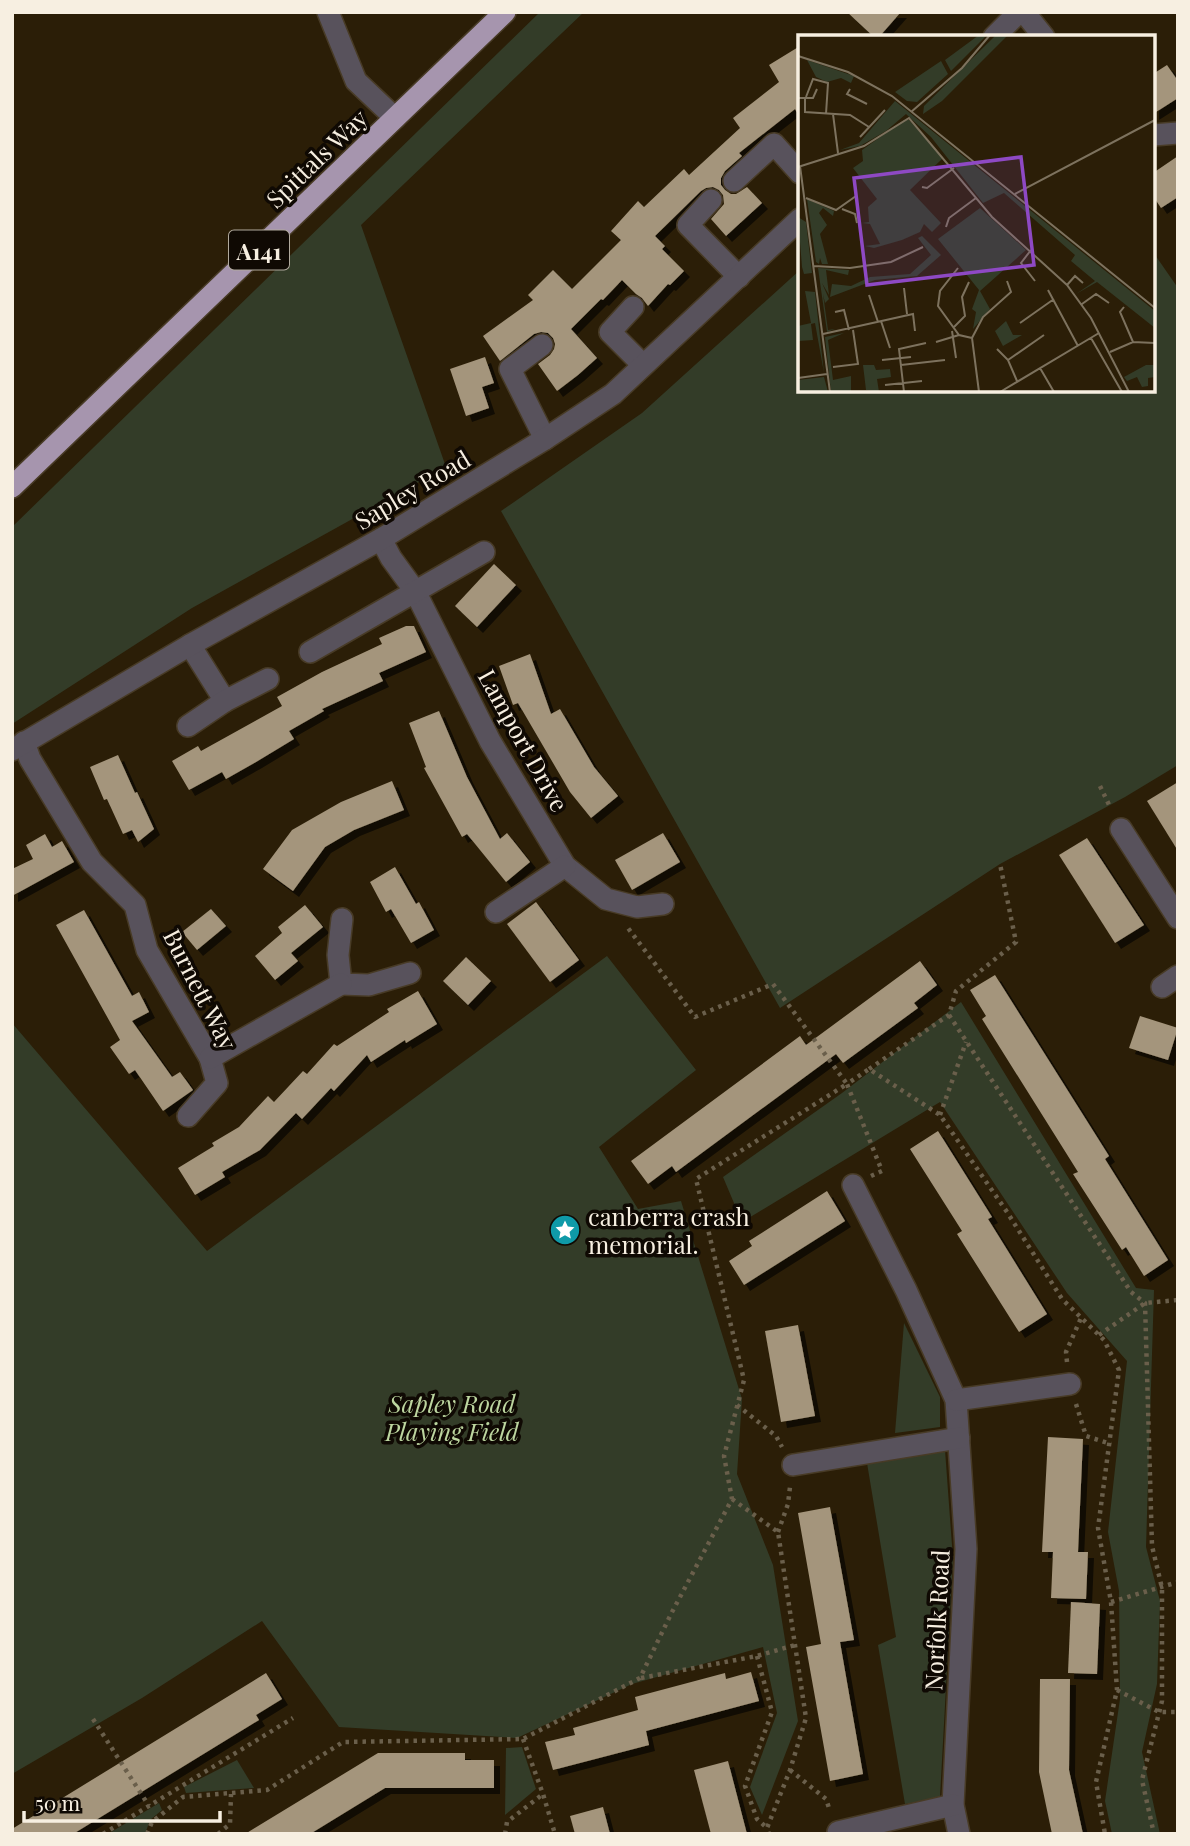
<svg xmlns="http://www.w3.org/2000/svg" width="1190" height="1846" viewBox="0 0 1190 1846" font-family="'Playfair Display',serif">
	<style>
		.green { fill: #333c28 }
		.building { fill: #a4957b; filter: url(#shadow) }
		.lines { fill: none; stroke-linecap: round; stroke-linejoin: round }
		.minor-casing { stroke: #483b26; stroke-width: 24 }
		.highway-casing { stroke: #483b26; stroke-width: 24 }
		.path { stroke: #6a5f4b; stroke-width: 4.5; stroke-dasharray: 3.5 5; stroke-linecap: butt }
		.minor { stroke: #58525c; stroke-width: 21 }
		.highway { stroke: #a695ae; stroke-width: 21 }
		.labels { text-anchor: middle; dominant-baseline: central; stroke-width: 7; stroke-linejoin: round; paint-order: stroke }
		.shield { fill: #0f0903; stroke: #b1aa9e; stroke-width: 2 }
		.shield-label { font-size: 23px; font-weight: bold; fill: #f7efe1 }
		.street-label { font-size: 24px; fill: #f7efe1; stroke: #0f0903 }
		.poi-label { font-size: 24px; fill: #f7efe1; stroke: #0f0903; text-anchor: start }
		.park-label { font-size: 24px; font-style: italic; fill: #bcd59f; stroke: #0f0903 }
		.inset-road { fill: none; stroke: #7d725e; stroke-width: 2 }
		.view { fill: #8e49c4; fill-opacity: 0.15; stroke: #8e49c4; stroke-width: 3.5 }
		.inset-edge { fill: none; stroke: #f7efe1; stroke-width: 3.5 }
	</style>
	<defs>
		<filter id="shadow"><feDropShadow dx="6" dy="6" stdDeviation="0" flood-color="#0009"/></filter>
	</defs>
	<rect width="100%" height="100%" fill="#2b1e07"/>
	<!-- green -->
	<g class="green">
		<polygon points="540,12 584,12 361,225 446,467 192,608 12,724 12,527"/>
		<polygon points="1153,252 1178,288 1178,765 1125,797 1000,864 780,1008 501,511 642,413 800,270 800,390 1153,390"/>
		<polygon points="607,956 696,1070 599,1147 638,1209 681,1201 742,1399 737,1474 773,1565 798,1721 762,1815 750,1787 777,1713 763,1647 632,1684 517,1738 339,1727 262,1621 142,1698 12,1774 12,1023 207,1251"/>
		<polygon points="961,1002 1136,1288 1154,1290 1146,1547 1160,1601 1157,1684 1142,1752 1160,1834 1112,1834 1105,1801 1120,1699 1119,1591 1108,1532 1127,1361 1067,1293 940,1102 742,1222 723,1177 842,1093"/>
		<polygon points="904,1323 940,1397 940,1427 895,1433"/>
		<polygon points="945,1450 953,1559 940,1797 905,1804 878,1645 896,1637 867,1463"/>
		<polygon points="522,1747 536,1789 505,1815 506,1748"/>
		<polygon points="237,1760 254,1788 186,1793 184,1787"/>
		<polygon points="159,1803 162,1810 150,1820 145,1834 108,1834"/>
	</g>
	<!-- building -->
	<g class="building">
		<polygon points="847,12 901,12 879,37 874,37"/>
		<polygon points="800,46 800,117 795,109 739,153 742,156 725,171 721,178 721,185 725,190 731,194 736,194 747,187 762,203 726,236 711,219 724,204 723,195 719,190 713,187 706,188 701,191 655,236 665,246 662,249 684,271 670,285 668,284 648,306 642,298 636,294 622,280 603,300 601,299 571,329 597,358 578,375 557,391 538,364 550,355 554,349 555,344 553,338 548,333 541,332 534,334 500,361 483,336 533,300 528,295 553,270 572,289 621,240 611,231 638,201 644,207 684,169 689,175 740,128 733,118 779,82 769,65"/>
		<polygon points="1167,65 1178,81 1178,98 1153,114 1153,74"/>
		<polygon points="1178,156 1178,197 1161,208 1153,196 1153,173"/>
		<polygon points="485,357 494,383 482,387 489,408 466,416 450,369"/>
		<polygon points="494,564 516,585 477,627 455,606"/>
		<polygon points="406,626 414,626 426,652 379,673 383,681 322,709 324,711 289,731 294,739 256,762 226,779 222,772 189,790 172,761 198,746 201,751 282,706 277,697 322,672 382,644 379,638"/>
		<polygon points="530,654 551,714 560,709 594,767 618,796 591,818 570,792 518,703 513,705 499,666"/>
		<polygon points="439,711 467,777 500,839 507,833 530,862 506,882 467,834 462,837 424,768 426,767 409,723"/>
		<polygon points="118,755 135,793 137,792 154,829 138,842 132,830 123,834 107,799 104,800 90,767"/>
		<polygon points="392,781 404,810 354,830 325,847 293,891 263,869 292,830 341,802"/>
		<polygon points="1178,782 1178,851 1147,801"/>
		<polygon points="663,833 680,862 632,890 615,860"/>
		<polygon points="45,834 52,847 62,841 74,862 12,896 12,869 33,859 26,845"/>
		<polygon points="1087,838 1144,925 1115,943 1059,855"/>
		<polygon points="395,867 416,904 419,902 434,930 411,943 391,909 386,912 370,882"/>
		<polygon points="536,902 579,960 550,982 507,924"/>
		<polygon points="305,905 323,927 291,953 298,961 275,980 255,956 282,933 278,927"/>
		<polygon points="211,909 226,926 197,950 182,932"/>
		<polygon points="84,910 132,996 139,992 149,1012 132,1021 172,1077 180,1072 193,1090 163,1111 135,1070 129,1074 110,1047 120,1040 56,925"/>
		<polygon points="466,957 491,981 468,1005 443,981"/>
		<polygon points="920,961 937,985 914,1003 918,1008 843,1063 836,1054 676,1172 672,1166 648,1184 631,1161 800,1036 806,1045"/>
		<polygon points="995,975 1109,1156 1105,1159 1168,1260 1144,1276 1126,1247 1122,1250 1073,1174 1078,1172 982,1019 986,1016 970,990"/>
		<polygon points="418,991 437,1024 406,1043 405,1040 371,1062 367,1055 334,1091 331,1088 302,1119 296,1113 260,1150 222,1172 225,1177 195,1195 178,1168 214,1146 212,1143 239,1127 268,1096 274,1102 303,1071 307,1074 334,1044 337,1046 389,1012 387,1009"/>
		<polygon points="1140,1016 1178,1028 1168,1060 1129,1048"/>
		<polygon points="938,1131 992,1217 988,1219 1047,1314 1019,1332 957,1234 962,1231 910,1149"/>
		<polygon points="827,1191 845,1221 744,1285 729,1261 752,1246 749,1241"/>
		<polygon points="798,1325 815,1416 781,1422 765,1331"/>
		<polygon points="1048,1437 1083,1439 1078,1552 1088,1552 1086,1599 1051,1598 1053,1552 1042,1552"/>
		<polygon points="830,1507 854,1640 840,1642 863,1774 830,1781 806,1647 821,1644 798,1513"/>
		<polygon points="1071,1602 1100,1604 1097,1674 1068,1673"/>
		<polygon points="751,1672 759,1701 646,1731 649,1745 553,1770 545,1742 575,1735 573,1728 638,1710 635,1697 725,1673 726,1679"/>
		<polygon points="266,1673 282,1699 256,1715 259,1720 73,1834 12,1834 12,1829"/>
		<polygon points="1040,1679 1070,1679 1069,1770 1083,1834 1052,1834 1039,1772"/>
		<polygon points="378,1753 465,1753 465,1760 494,1760 494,1788 385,1788 310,1834 245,1834"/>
		<polygon points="728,1761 747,1834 711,1834 694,1770"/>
		<polygon points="603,1807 610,1834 575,1834 570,1816"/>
	</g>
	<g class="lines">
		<!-- minor casing -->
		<g class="minor-casing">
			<g id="minor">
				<polyline points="328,12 356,81 395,118"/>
				<polyline points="1024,12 1044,37"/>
				<polyline points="994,37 1019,12"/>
				<polyline points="1153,135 1178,133"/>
				<polyline points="734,181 774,144 800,173"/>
				<polyline points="711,200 688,225 739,277"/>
				<polyline points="633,307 610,332 643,365"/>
				<polyline points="542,345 510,369 545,439"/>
				<polyline points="381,539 391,558 415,591 490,741 565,866 606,899 637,907 663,904"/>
				<polyline points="190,645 225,701"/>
				<polyline points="310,652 484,552"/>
				<polyline points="188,726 225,701 268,679"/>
				<polyline points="24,742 30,759 92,862 135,905 147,950 210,1058 217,1083 188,1116"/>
				<polyline points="12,750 190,645 381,539 545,439 613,394 800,219"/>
				<polyline points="1121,829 1178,918"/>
				<polyline points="496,912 565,866"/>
				<polyline points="342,919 338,955 341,984 369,985 410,973"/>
				<polyline points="1162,987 1178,976"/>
				<polyline points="210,1058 341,984"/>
				<polyline points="853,1185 906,1290 956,1400 966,1549 953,1805 959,1834"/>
				<polyline points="956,1400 1070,1384"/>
				<polyline points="793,1465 959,1438"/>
				<polyline points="838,1832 953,1805"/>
			</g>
		</g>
		<!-- highway casing -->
		<g class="highway-casing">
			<polyline id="highway" points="12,487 505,12"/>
		</g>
		<!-- path -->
		<g class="path">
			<polyline points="1100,786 1111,809"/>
			<polyline points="949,1015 1131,1292 1145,1303 1152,1546 1162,1588 1162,1701 1142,1780 1154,1834"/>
			<polyline points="869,1069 949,1015 956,991 1016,942 1000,864"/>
			<polyline points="940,1115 966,1042"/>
			<polyline points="871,1176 882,1171 847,1084 869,1069 940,1115 1007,1212 1062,1299 1104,1340 1119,1370 1098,1528 1111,1602 1117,1690 1096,1782 1105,1834"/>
			<polyline points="1099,1335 1145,1303 1178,1300"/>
			<polyline points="1067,1362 1066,1352 1081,1318"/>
			<polyline points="1076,1404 1086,1436 1111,1444"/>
			<polyline points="737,1405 776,1436 782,1447"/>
			<polyline points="732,1499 778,1532 806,1718 790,1770 767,1828 769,1834"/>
			<polyline points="778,1532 788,1504 790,1487"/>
			<polyline points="1111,1602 1178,1582"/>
			<polyline points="757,1656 772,1712 745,1786 757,1819 767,1828"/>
			<polyline points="641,1678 757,1656 795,1645"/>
			<polyline points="1117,1690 1159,1712 1178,1712"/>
			<polyline points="93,1719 149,1806"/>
			<polyline points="523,1739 543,1794 555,1834"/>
			<polyline points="790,1770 826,1799 830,1811"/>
			<polyline points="103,1834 293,1718"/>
			<polyline points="147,1834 152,1822 183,1797 267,1790 343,1742 523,1739 640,1678 671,1614 732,1499 724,1456 744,1380 696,1179 847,1084 773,984 695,1017 628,928"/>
			<polyline points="218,1834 230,1824 231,1794"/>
			<polyline points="505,1834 507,1822 543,1794"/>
		</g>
		<!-- minor -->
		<use href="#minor" class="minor"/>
		<!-- highway -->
		<use href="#highway" class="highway"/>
	</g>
	<!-- icons -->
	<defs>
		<g id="sight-disc" transform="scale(1.575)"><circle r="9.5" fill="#0f9aa8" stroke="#0f0903"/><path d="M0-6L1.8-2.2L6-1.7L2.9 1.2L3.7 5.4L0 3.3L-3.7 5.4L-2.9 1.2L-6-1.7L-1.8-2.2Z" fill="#fff"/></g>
	</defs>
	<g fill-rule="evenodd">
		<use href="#sight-disc" x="565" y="1230"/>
	</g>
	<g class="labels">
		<!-- shield labels -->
		<rect class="shield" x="229" y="230.5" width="60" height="39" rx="5"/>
		<g class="shield-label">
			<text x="259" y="250">A141</text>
		</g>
		<!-- street labels -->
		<g class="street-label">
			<text transform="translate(316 158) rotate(-44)">Spittals Way</text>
			<text transform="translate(412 489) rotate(-31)">Sapley Road</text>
			<text transform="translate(524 740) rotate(61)">Lamport Drive</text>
			<text transform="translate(201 989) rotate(63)">Burnett Way</text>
			<text transform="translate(936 1620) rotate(-87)">Norfolk Road</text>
		</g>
		<!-- poi labels -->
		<g class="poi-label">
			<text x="588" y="1216">canberra crash<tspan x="588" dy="28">memorial.</tspan></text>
		</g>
		<!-- park labels -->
		<g class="park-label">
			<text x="452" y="1403">Sapley Road<tspan x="452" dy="28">Playing Field</tspan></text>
		</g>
	</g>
	<!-- overview -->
	<g transform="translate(798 35)">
		<rect width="357" height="357" fill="#2b1e07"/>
		<path d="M181,0H189L153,36L147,25ZM198,0H210L144,66L125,79L126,71ZM9,25L56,41L53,48L43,43L29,47L18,42ZM143,26L150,39L119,67L109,66L97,57ZM97,66L357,276V293L299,247L278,259L297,246L273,226L277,220L206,158L185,168L133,102L108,79L88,96L62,111L42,115L61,108ZM106,85H111L145,123L112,155L143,188L134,197L126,189L122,197L104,205L76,213L67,211L82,209L72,189L64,188L71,187L70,172L79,164L55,133L65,126L64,115ZM9,164L36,176L35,181L25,173L21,178L29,190L22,199L30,229H24L22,223L21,229L18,227ZM182,173L228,215L182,256L192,274L175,294L178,277L174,274L181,255L140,204ZM0,182L8,187L14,238L6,239L4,232ZM124,201L143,220L119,241L77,245L32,262L34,249L53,251L72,242L112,239L133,220L120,203ZM20,233L51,235L50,240L28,235L31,260L24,248L31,264L27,268L25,259L30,295L37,294L29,297ZM7,256L17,257L26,338L17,288L13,289L15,305L0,306V291L13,288ZM208,286L215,300H224L205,311L197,296ZM46,298L30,305L35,345L53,341V357H33L27,302ZM65,330H76L78,335L92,334L93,342L79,344L81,357L68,355ZM348,330H357V342L350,343V351L344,352L339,342L329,346L326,342ZM26,342L30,357H0V345Z" fill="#333c28"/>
		<path class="inset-road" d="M0,21L50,37L94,61L357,273M52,54L49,59L69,69M8,62L15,44L30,48L28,79M0,63H15L19,54M7,63V77L52,80L71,92M113,77L164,33L192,0M35,79L40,118M62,102L87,75M2,131L32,357M0,132L66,111L111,83L194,182L269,250L293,283L331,357M124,152L129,153L156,133M217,159L357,85M8,163L38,175L58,161M44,174L57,179L59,188M148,192L151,183L178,163M233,215L223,228L237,246M16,231L52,233L93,227L125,212M160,233L142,256L140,271L161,300L174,303M269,250L277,241L285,248M106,253L109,279M250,255L280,311M71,260L80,287M284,269L298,259L311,268M326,272L322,277L335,307M37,277L46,275L51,295M83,286L92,313M222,288L256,264M155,293L167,281L164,262L171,247M154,296L158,323M25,299L115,279L117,296M293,303L324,357M138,307L161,300M199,314L210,325L219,346M312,317L335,307L357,308M84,325L113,322M210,325L246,300M103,330L147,325M35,332L60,329L55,295M242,333L256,357M0,343L29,339M87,350L124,346M106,357L101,314L128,308M181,357L174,303L185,282L213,257L209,246M202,357L301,298"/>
		<path class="view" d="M223,122L236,230L69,250L56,143Z"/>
		<rect width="357" height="357" class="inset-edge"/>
	</g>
	<!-- border -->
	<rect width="1190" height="1846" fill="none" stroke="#f7efe1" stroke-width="28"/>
	<!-- scale -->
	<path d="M24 1811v10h196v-10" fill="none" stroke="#f7efe1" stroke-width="3.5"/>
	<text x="35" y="1811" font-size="21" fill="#f7efe1" stroke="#0f0903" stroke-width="5" paint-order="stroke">50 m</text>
</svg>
